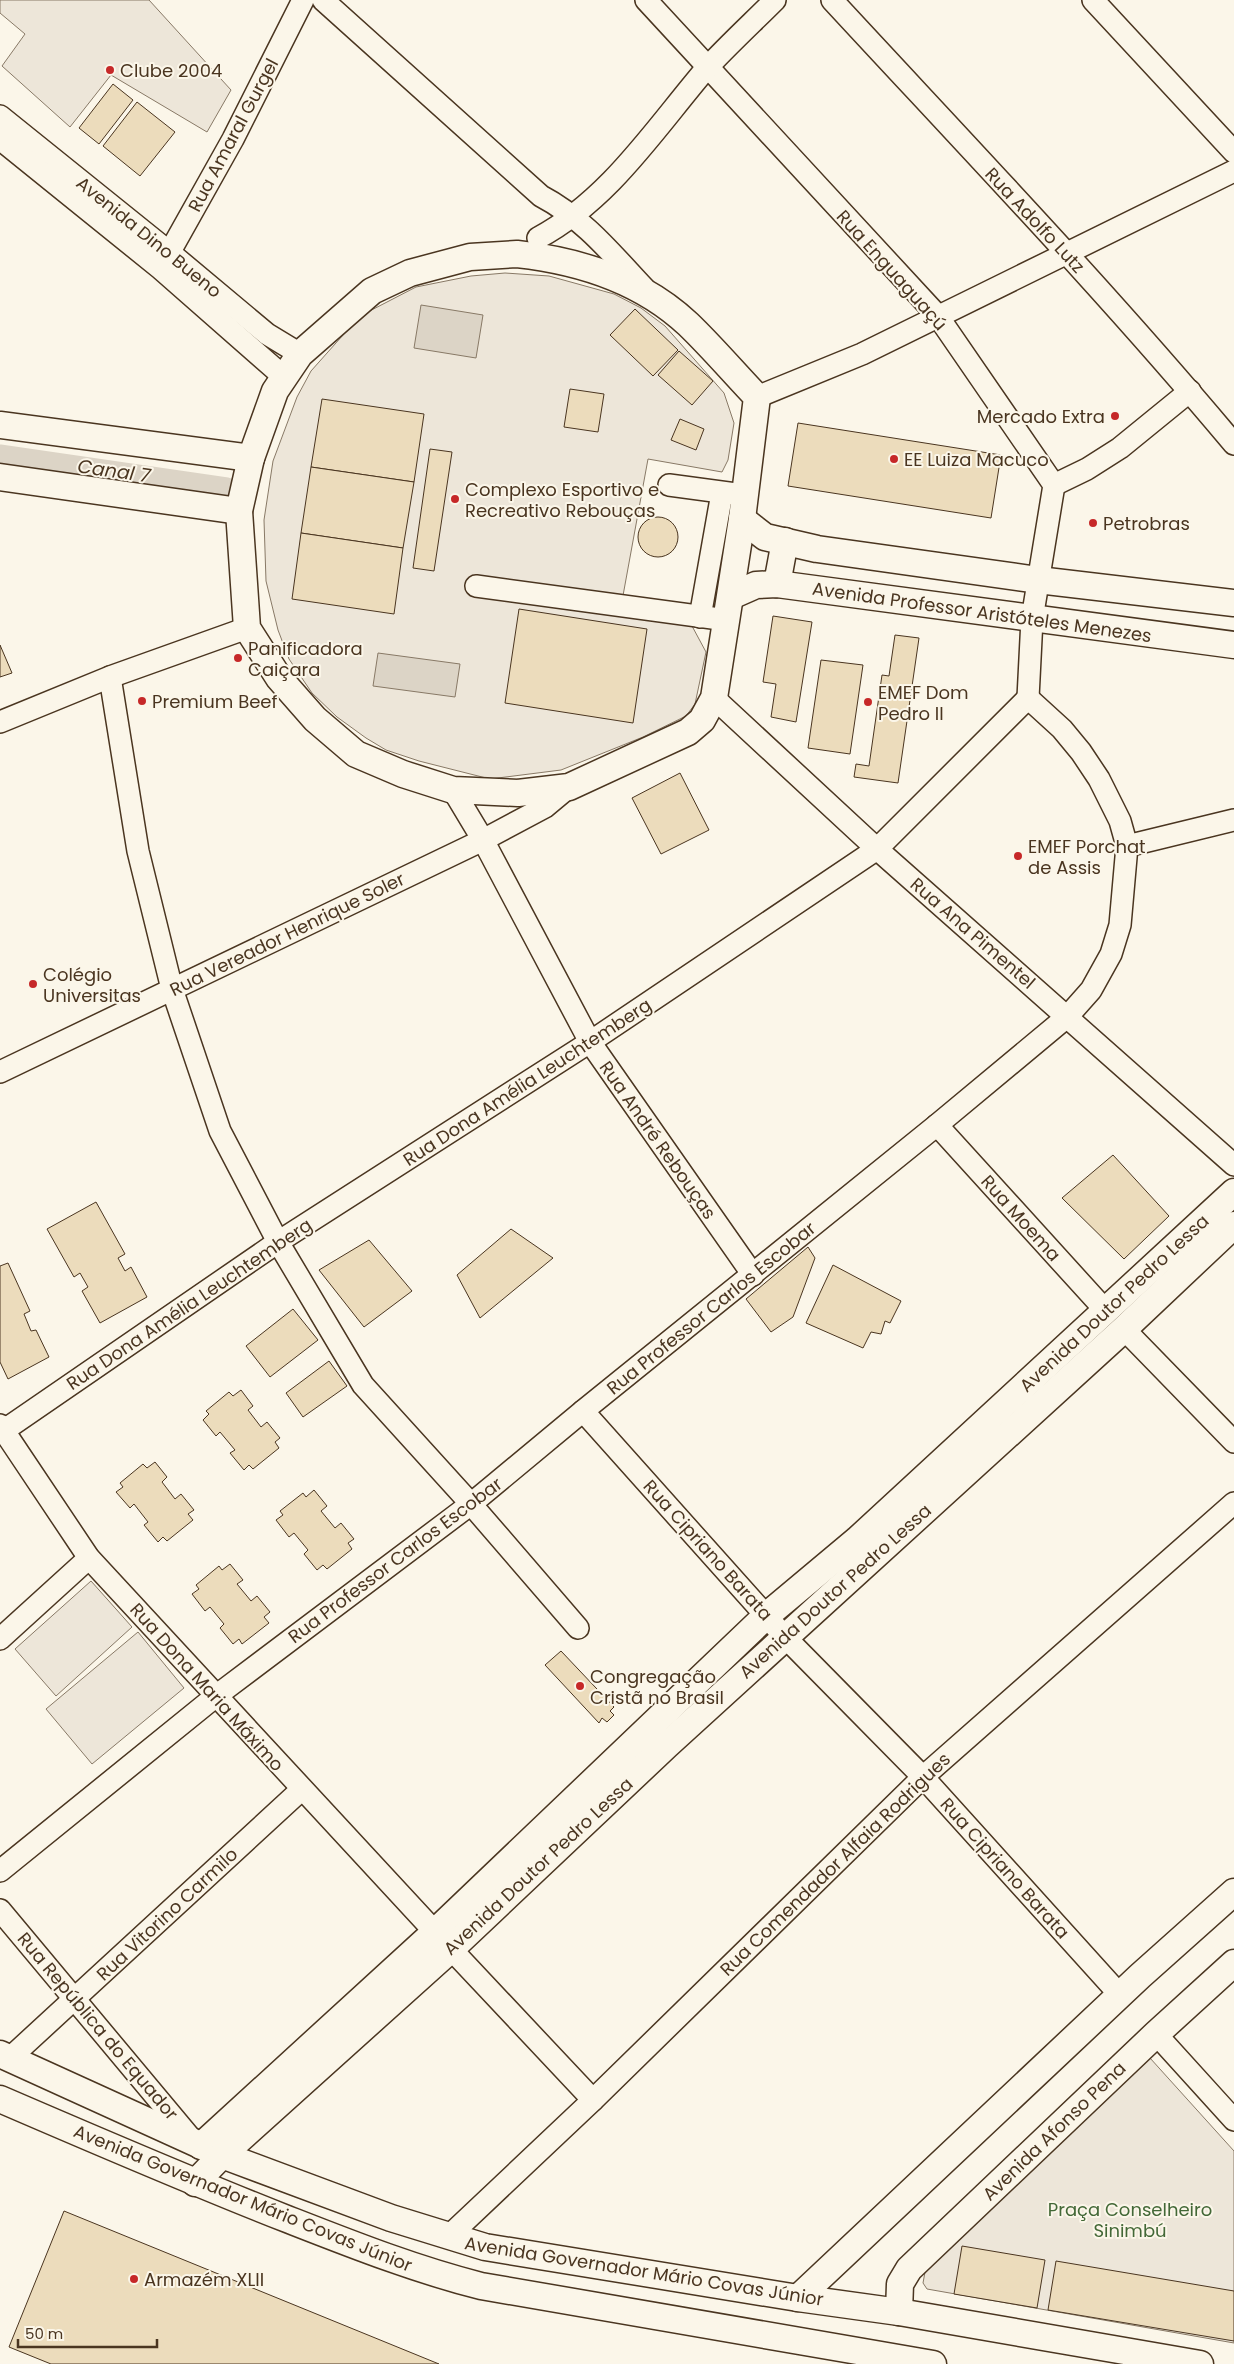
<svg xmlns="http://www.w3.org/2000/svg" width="1234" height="2364" viewBox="0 0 1234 2364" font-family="Poppins,sans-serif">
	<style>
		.green { fill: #ede6d9; stroke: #887966 }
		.water { fill: #dcd4c6; stroke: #887966 }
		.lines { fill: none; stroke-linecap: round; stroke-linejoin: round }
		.canal { stroke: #dcd4c6; stroke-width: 19 }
		.building { fill: #ecdcbc; stroke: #4a3520 }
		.minor-casing { stroke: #4a3520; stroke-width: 24 }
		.major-casing { stroke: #4a3520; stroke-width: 29 }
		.minor { stroke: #fbf6e9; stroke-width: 21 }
		.major { stroke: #fbf6e9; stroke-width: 26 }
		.poi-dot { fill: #c62828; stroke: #fbf6e9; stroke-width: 2 }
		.labels { text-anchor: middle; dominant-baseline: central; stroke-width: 4; stroke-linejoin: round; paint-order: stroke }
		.poi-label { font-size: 18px; fill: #4a3520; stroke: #fbf6e9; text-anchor: start }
		.street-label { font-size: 18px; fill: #4a3520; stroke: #fbf6e9 }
		.park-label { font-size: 18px; fill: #436837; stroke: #fbf6e9 }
		.water-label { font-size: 19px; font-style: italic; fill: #4a3520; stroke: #fbf6e9 }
	</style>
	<rect width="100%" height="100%" fill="#fbf6e9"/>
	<!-- green -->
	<g class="green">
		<polygon points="0,0 149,0 231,90 207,132 111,75 70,127 2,66 25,34 0,13"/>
		<polygon points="505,273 549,276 614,294 641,308 665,326 724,393 734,423 728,460 722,472 648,459 620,612 692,626 706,652 695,704 686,716 643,737 561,770 490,779 419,761 386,750 366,738 337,717 312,693 289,659 278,630 266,581 264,520 273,461 297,397 311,371 360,316 416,287 471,276"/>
		<polygon points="91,1581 132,1627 56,1696 15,1649"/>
		<polygon points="138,1632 184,1688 92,1764 46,1709"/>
		<polygon points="1150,2058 1234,2151 1234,2343 927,2289 923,2283 925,2272"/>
	</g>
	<!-- water -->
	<g class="water">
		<polygon points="421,305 483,315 476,358 414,348"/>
		<polygon points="378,653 460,664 455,697 373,686"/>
	</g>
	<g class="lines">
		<!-- canal -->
		<polyline class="canal" points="0,454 227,487"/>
	</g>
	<!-- building -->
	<g class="building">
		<polygon points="113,84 133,100 99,144 79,128"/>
		<polygon points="137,102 175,132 140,176 103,146"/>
		<polygon points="635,309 678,350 653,376 610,335"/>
		<polygon points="679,351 713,381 692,405 658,375"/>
		<polygon points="570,389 604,394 598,432 564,427"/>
		<polygon points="322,399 424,414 414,482 311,467"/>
		<polygon points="680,419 704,429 696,450 671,440"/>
		<polygon points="798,423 1001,455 991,518 788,486"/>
		<polygon points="430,449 452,452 434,571 413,568"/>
		<polygon points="311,467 414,482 403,548 301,533"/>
		<circle cx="658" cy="537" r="20"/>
		<polygon points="301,533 403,548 394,614 292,599"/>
		<polygon points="519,609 647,629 633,723 505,703"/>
		<polygon points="773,616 812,622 796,722 771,717 776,684 763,682"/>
		<polygon points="895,635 919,638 898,783 854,777 856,764 869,766 882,675 889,676"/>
		<polygon points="0,645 12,673 0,677"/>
		<polygon points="821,660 863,665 850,754 808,748"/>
		<polygon points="680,773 709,830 661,854 632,798"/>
		<polygon points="1113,1155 1169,1216 1124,1259 1062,1198"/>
		<polygon points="96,1202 125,1254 118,1258 125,1271 131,1267 147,1297 100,1323 82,1291 88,1287 80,1273 74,1277 47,1229"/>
		<polygon points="511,1229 553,1258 480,1318 457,1275"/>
		<polygon points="369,1240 412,1291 364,1327 319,1270"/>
		<polygon points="808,1247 815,1258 793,1317 771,1332 746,1299"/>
		<polygon points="8,1263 30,1311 24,1314 31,1331 36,1330 49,1357 8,1379 0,1362 0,1266"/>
		<polygon points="833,1265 901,1301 890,1323 885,1321 881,1334 871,1332 863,1348 806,1323"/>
		<polygon points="293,1309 318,1340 270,1377 246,1346"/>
		<polygon points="329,1361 347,1386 303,1417 286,1393"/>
		<polygon points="241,1390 253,1406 248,1410 261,1427 267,1422 280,1438 275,1442 279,1448 253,1469 249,1465 244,1470 230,1453 235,1450 220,1432 216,1436 203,1420 209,1414 206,1411 229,1392 233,1396"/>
		<polygon points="155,1462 167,1477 162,1482 175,1499 181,1494 194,1510 188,1514 193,1520 167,1541 163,1537 158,1542 144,1525 148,1522 134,1504 130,1508 116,1492 123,1487 120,1483 143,1464 147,1468"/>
		<polygon points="314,1490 327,1506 321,1511 335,1528 341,1523 354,1539 348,1543 352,1549 327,1569 323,1565 317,1570 304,1554 308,1550 294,1533 289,1537 276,1520 283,1515 280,1511 303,1493 306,1497"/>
		<polygon points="230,1564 243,1580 237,1584 251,1601 257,1596 270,1612 264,1617 269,1623 242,1644 239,1639 233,1644 220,1628 224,1624 210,1607 205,1611 192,1594 199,1589 196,1585 219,1566 222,1570"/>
		<polygon points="561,1651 614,1707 610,1711 614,1715 607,1722 602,1718 599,1723 545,1665"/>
		<polygon points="64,2211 439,2364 51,2364 9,2347"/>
		<polygon points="962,2246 1045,2260 1037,2308 954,2294"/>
		<polygon points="1056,2261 1234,2291 1234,2341 1048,2310"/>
	</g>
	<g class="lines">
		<!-- minor casing -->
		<g class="minor-casing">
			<g id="minor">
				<path d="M323,0L541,196C583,218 612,254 644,288"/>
				<polyline points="646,0 937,315 1054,485 1032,619 1028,698"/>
				<path d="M832,0C967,146 1106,291 1234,444"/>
				<polyline points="1093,0 1234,152"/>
				<polyline points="0,116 169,252 267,334 300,354"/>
				<polyline points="0,139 161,269 284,377"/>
				<path d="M538,238C609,200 654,130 705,70C727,46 752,23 775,0"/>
				<polyline points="163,264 233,139 303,0"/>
				<polyline points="757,397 862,354 1234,171"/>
				<polyline points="669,485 736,494"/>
				<polyline points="1054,485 1087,469 1120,448 1190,391"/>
				<polyline points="476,586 727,620"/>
				<polyline points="700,617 722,493"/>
				<polyline points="110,677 138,851 172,989 220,1131 278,1242 363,1385 471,1504 578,1628"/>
				<polyline points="714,698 877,849 1234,1165"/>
				<polyline points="0,722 110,677 247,628"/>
				<polyline points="453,790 483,840 590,1042 753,1275"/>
				<polyline points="1127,846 1234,820"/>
				<polyline points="0,1072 483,840 545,807 569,787"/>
				<polyline points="937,1125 1106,1311"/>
				<polyline points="1124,1329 1234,1442"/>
				<polyline points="583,1411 784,1636 923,1777 1120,1995"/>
				<polyline points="0,1425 89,1558 435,1932"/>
				<polyline points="0,1433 278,1242 590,1042 877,849 1028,698"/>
				<polyline points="0,1639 89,1558"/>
				<polyline points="0,1871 216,1696 471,1504 583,1411 937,1125 1068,1016 1091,990 1111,954 1120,925 1127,846 1120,821 1099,779 1081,752 1062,729 1028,698"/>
				<polyline points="0,1910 193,2141"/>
				<polyline points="451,1949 593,2100"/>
				<polyline points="1156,2034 1234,2120"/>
				<polyline points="10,2058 301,1790"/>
				<polyline points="448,2237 593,2100 923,1777 1234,1503"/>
			</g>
		</g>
		<!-- major casing -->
		<g class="major-casing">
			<g id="major">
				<path d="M517,254C581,261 641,280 688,324C712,347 734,373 757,397L742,519L714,698L702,720L688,732L569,787L518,793L453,790L403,774L356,754L315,719L279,678L247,628L239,511L251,458L275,391L300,354L372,291L410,273L470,257Z"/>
				<polyline points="0,425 251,458"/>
				<polyline points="0,477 239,511"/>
				<polyline points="742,519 765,537 817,549 1038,580 1234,603"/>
				<polyline points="777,584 785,541"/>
				<polyline points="731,596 756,585 777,584 1234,645"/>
				<polyline points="0,2054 222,2155 391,2218 485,2247 798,2298 899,2312 1200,2364"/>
				<path d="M0,2099C95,2140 190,2181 287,2219C351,2244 414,2269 481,2286L933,2364"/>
				<polyline points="201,2146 435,1932 766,1616 857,1540 1234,1192"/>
				<polyline points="195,2183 222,2155 451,1949 667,1745 1124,1329 1234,1225"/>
				<polyline points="798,2298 1140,1976 1234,1892"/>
				<polyline points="899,2312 900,2284 909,2269 1156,2034 1234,1963"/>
			</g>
		</g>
		<!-- minor -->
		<use href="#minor" class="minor"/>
		<!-- major -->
		<use href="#major" class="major"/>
	</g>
	<!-- markers -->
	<g class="poi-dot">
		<circle cx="110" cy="70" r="5"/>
		<circle cx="1115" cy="416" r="5"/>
		<circle cx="894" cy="459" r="5"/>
		<circle cx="455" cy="499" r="5"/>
		<circle cx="1093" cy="523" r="5"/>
		<circle cx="238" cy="658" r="5"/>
		<circle cx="142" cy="701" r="5"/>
		<circle cx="868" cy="702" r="5"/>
		<circle cx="1018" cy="856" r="5"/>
		<circle cx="33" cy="984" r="5"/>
		<circle cx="580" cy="1686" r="5"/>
		<circle cx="134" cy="2279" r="5"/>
	</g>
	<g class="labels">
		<!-- poi labels -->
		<g class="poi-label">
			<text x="120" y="70">Clube 2004</text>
			<text x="1105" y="416" text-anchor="end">Mercado Extra</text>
			<text x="904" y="459">EE Luiza Macuco</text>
			<text x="465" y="489">Complexo Esportivo e<tspan x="465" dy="21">Recreativo Rebouças</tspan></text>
			<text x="1103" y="523">Petrobras</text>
			<text x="248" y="648">Panificadora<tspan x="248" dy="21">Caiçara</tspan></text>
			<text x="878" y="692">EMEF Dom<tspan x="878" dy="21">Pedro II</tspan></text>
			<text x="152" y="701">Premium Beef</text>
			<text x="1028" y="846">EMEF Porchat<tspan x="1028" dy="21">de Assis</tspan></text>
			<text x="43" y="974">Colégio<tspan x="43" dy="21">Universitas</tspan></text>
			<text x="590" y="1676">Congregação<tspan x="590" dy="21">Cristã no Brasil</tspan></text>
			<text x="144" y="2279">Armazém XLII</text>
		</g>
		<!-- street labels -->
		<g class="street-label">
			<text transform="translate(233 135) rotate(-62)">Rua Amaral Gurgel</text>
			<text transform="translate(1035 220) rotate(47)">Rua Adolfo Lutz</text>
			<text transform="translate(149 237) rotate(39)">Avenida Dino Bueno</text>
			<text transform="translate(892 270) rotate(48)">Rua Enguaguaçú</text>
			<text transform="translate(982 612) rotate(8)">Avenida Professor Aristóteles Menezes</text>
			<text transform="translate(973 933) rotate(41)">Rua Ana Pimentel</text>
			<text transform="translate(287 934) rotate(-26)">Rua Vereador Henrique Soler</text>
			<text transform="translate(527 1082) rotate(-33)">Rua Dona Amélia Leuchtemberg</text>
			<text transform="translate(658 1140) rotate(55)">Rua André Rebouças</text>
			<text transform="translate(1021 1218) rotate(48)">Rua Moema</text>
			<text transform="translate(1114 1303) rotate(-43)">Avenida Doutor Pedro Lessa</text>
			<text transform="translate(189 1304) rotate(-34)">Rua Dona Amélia Leuchtemberg</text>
			<text transform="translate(711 1308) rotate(-39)">Rua Professor Carlos Escobar</text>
			<text transform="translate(708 1550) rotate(48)">Rua Cipriano Barata</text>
			<text transform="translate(395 1560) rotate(-37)">Rua Professor Carlos Escobar</text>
			<text transform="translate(835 1591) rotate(-42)">Avenida Doutor Pedro Lessa</text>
			<text transform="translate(207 1687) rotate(48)">Rua Dona Maria Máximo</text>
			<text transform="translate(835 1864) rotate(-44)">Rua Comendador Alfaia Rodrigues</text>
			<text transform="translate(538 1866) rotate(-43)">Avenida Doutor Pedro Lessa</text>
			<text transform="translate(1005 1868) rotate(48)">Rua Cipriano Barata</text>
			<text transform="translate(167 1914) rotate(-43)">Rua Vitorino Carmilo</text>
			<text transform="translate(98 2026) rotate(50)">Rua República do Equador</text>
			<text transform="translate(1054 2131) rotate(-44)">Avenida Afonso Pena</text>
			<text transform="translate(243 2198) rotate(22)">Avenida Governador Mário Covas Júnior</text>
			<text transform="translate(644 2271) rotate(9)">Avenida Governador Mário Covas Júnior</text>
		</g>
		<!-- park labels -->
		<g class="park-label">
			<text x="1130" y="2209">Praça Conselheiro<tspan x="1130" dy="21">Sinimbú</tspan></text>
		</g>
		<!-- water labels -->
		<g class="water-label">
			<text transform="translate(114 471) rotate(8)">Canal 7</text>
		</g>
	</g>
	<!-- scale -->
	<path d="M18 2339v8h139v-8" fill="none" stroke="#4a3520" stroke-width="2.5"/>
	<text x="25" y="2339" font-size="15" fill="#4a3520" stroke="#fbf6e9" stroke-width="4" paint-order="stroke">50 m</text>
</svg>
